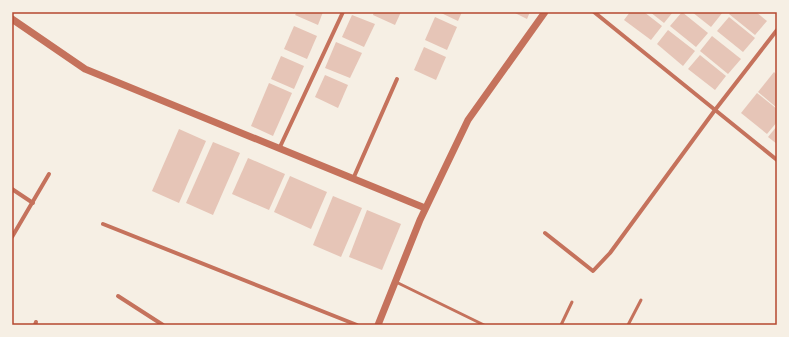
<svg xmlns="http://www.w3.org/2000/svg" width="789" height="337" viewBox="0 0 789 337" font-family="Arial,sans-serif">
	<style>
		.building { fill: #e6c5b7 }
		.lines { fill: none; stroke-linecap: round; stroke-linejoin: round }
		.service { stroke: #c5725c; stroke-width: 3 }
		.minor { stroke: #c5725c; stroke-width: 4 }
		.tertiary { stroke: #c5725c; stroke-width: 7 }
		.neatline { fill: none; stroke: #b5482f; stroke-width: 1.5 }
	</style>
	<rect width="100%" height="100%" fill="#f6efe4"/>
	<!-- building -->
	<g class="building">
		<polygon points="297,12 323,12 318,25 295,15"/>
		<polygon points="374,12 401,12 395,25 373,15"/>
		<polygon points="439,12 462,12 458,21"/>
		<polygon points="513,12 530,12 527,19"/>
		<polygon points="630,12 644,12 662,26 651,40 624,20"/>
		<polygon points="650,12 673,12 664,23"/>
		<polygon points="682,12 708,33 696,47 670,26"/>
		<polygon points="692,12 723,12 711,27"/>
		<polygon points="731,12 756,12 767,21 755,35 729,14"/>
		<polygon points="352,15 375,24 364,47 342,37"/>
		<polygon points="435,17 457,27 447,50 425,40"/>
		<polygon points="729,17 755,38 743,52 717,31"/>
		<polygon points="294,26 317,36 307,59 284,49"/>
		<polygon points="668,30 695,51 683,66 657,44"/>
		<polygon points="712,36 741,59 728,74 700,51"/>
		<polygon points="336,42 362,53 350,78 325,68"/>
		<polygon points="424,47 446,57 436,80 414,70"/>
		<polygon points="700,55 726,76 715,90 688,69"/>
		<polygon points="281,56 304,66 294,89 271,79"/>
		<polygon points="774,72 777,75 777,108 758,92"/>
		<polygon points="325,75 348,85 338,108 315,97"/>
		<polygon points="269,83 292,93 273,136 251,126"/>
		<polygon points="757,93 777,109 777,122 767,134 741,113"/>
		<polygon points="777,126 777,144 768,137"/>
		<polygon points="179,129 206,141 179,203 152,191"/>
		<polygon points="213,142 240,153 213,215 186,203"/>
		<polygon points="248,158 285,174 269,210 232,194"/>
		<polygon points="290,176 327,192 311,229 274,212"/>
		<polygon points="333,196 362,208 341,257 313,245"/>
		<polygon points="367,210 401,224 382,270 349,257"/>
	</g>
	<g class="lines">
		<!-- service -->
		<g class="service">
			<polyline points="396,282 484,325"/>
			<polyline points="561,325 572,302"/>
			<polyline points="628,325 641,300"/>
		</g>
		<!-- minor -->
		<g class="minor">
			<polyline points="594,12 777,160"/>
			<polyline points="279,149 343,12"/>
			<polyline points="353,179 397,79"/>
			<polyline points="12,189 33,203"/>
			<polyline points="103,224 357,325"/>
			<polyline points="545,233 593,271 610,253 715,110 777,30"/>
			<polyline points="12,237 49,174"/>
			<polyline points="118,296 163,325"/>
			<polyline points="35,325 36,322"/>
		</g>
		<!-- tertiary -->
		<g class="tertiary">
			<polyline points="12,19 85,69 425,208"/>
			<polyline points="378,325 420,220 468,120 545,12"/>
		</g>
	</g>
	<!-- border -->
	<rect width="789" height="337" fill="none" stroke="#f6efe4" stroke-width="26"/>
	<rect x="13" y="13" width="763" height="311" class="neatline"/>
</svg>
